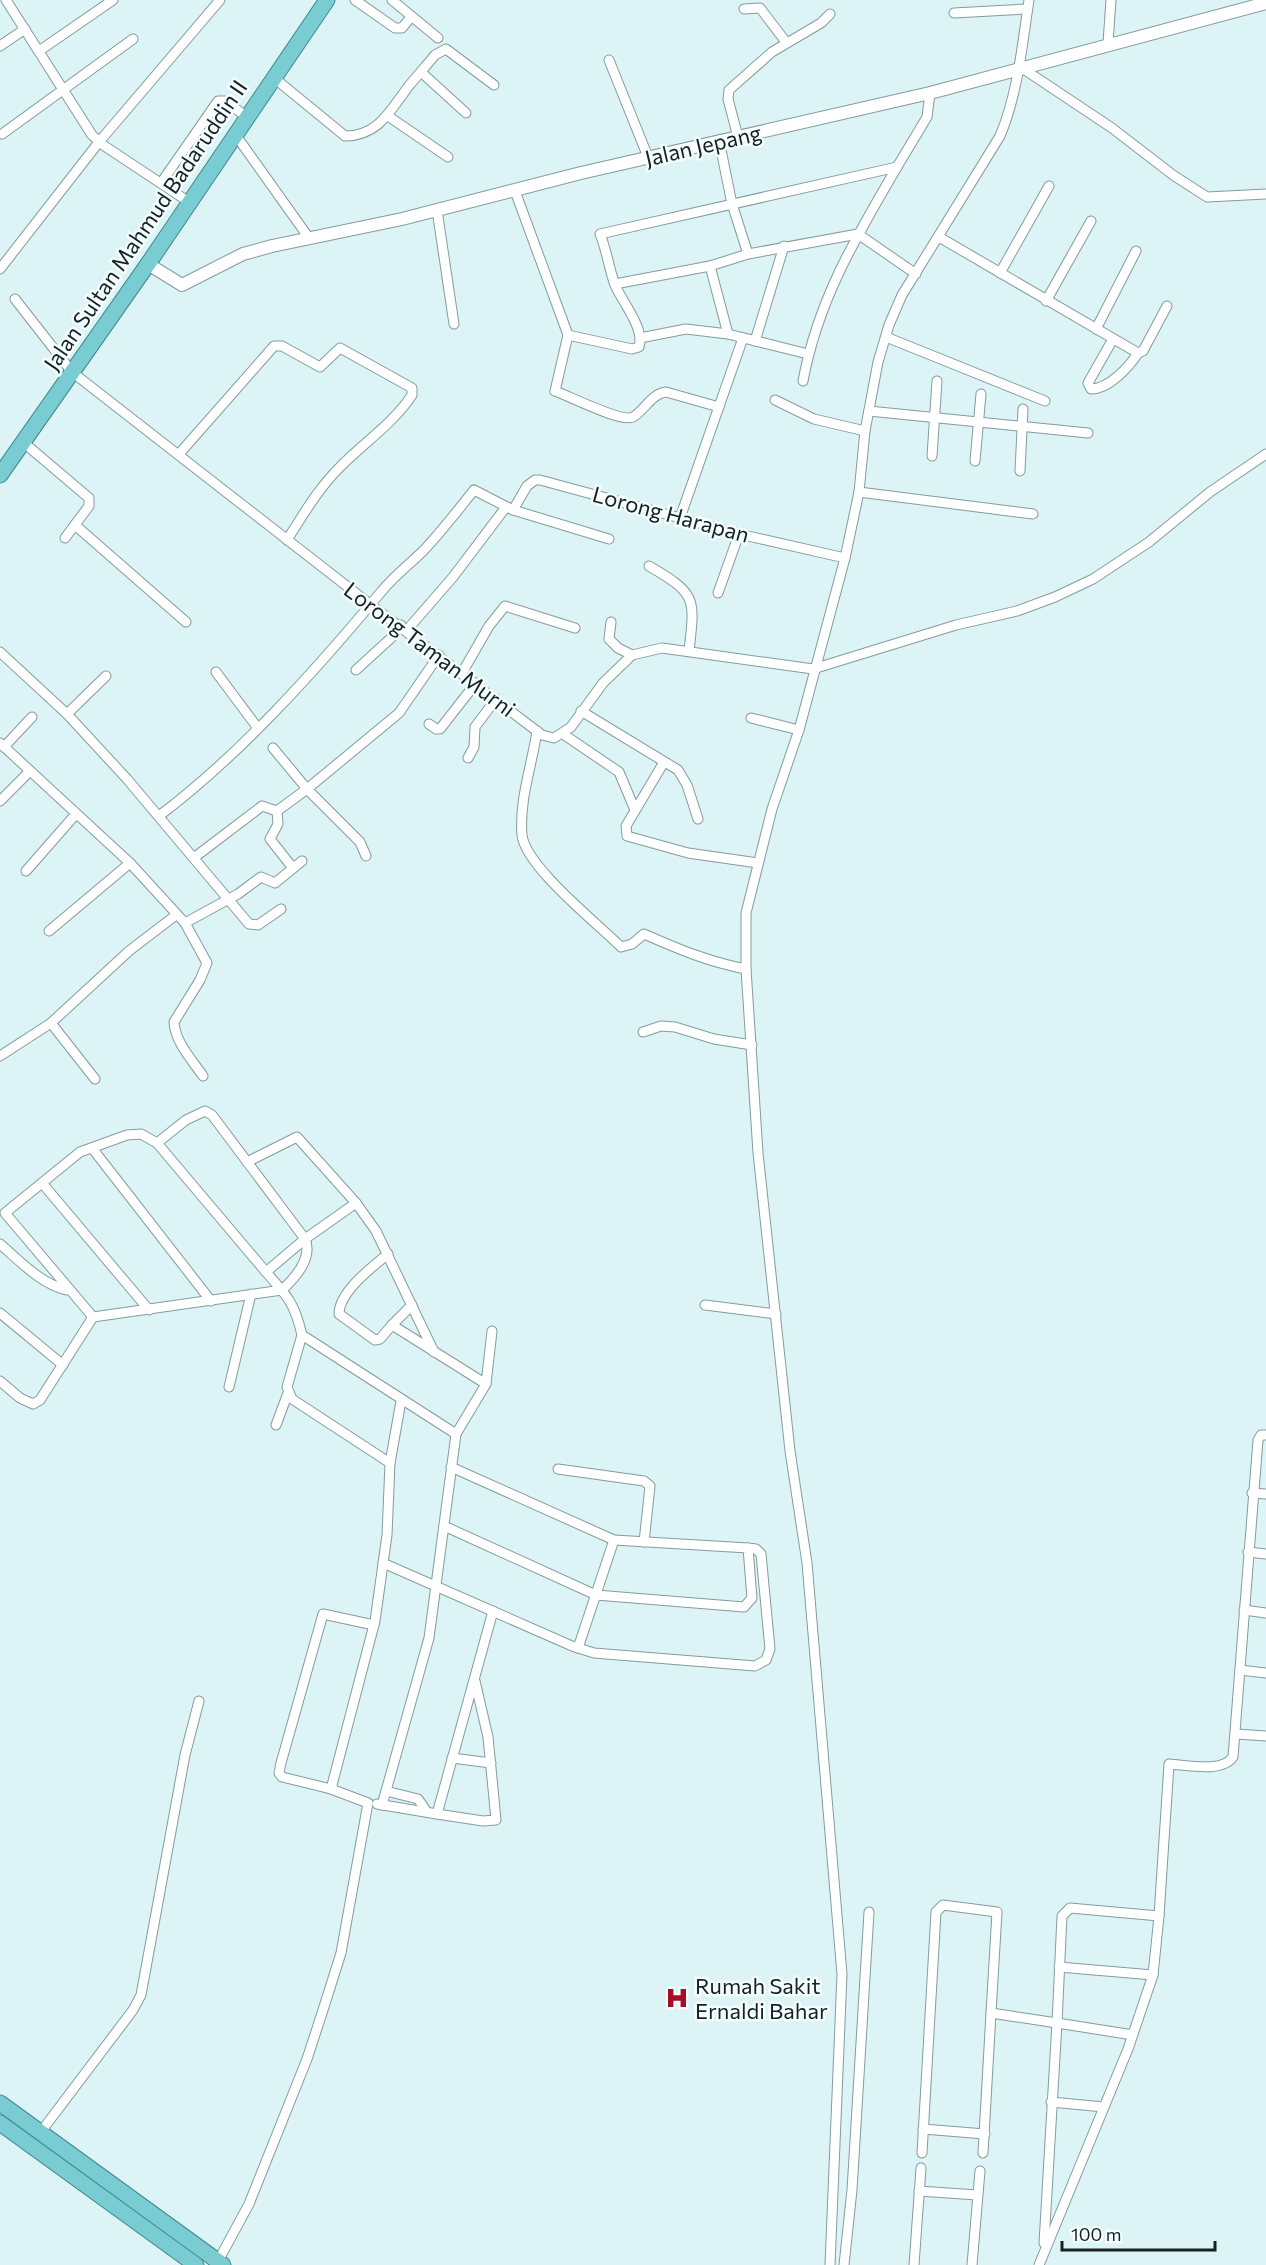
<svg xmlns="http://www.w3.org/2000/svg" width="1266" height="2265" viewBox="0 0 1266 2265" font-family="Commissioner,sans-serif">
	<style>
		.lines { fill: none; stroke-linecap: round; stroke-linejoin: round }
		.minor-casing { stroke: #859b9d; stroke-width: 11 }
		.tertiary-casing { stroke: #859b9d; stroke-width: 14 }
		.trunk-casing { stroke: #41888e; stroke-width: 17 }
		.minor { stroke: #fff; stroke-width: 9 }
		.tertiary { stroke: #fff; stroke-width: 12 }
		.trunk { stroke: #7accd3; stroke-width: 15 }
		.labels { text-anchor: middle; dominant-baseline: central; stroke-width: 5; stroke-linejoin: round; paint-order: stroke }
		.street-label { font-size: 22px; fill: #172021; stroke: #f4feff }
		.poi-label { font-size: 22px; fill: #172021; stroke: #f4feff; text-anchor: start }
	</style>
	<rect width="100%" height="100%" fill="#dcf4f6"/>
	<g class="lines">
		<!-- minor casing -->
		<g class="minor-casing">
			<g id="minor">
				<polyline points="6,0 92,135 103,145 189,202"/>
				<polyline points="355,0 395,28 402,28 411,17"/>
				<polyline points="392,0 438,38"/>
				<polyline points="744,9 760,8 786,42"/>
				<polyline points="954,13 1027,9"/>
				<polyline points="1108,43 1111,0"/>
				<polyline points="0,46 25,29"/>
				<polyline points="39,51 113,0"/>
				<polyline points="609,60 648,157"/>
				<polyline points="1022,68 1112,128 1173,175 1207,197 1266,194"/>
				<polyline points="421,72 466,113"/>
				<path d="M273,77L345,136C378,136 390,111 408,87C417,76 426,66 435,55L446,49L494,85"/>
				<polyline points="388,116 448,157"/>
				<polyline points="2,134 133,39"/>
				<polyline points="235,134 309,238"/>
				<polyline points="738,137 728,99 729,90 772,52 821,23 830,14"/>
				<polyline points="161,183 218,101 225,101 247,117"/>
				<path d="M515,191L568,335L555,391C569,396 622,423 633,417C645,410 651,394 666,392L719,407"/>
				<polyline points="437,210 454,324"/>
				<polyline points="939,237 1138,353 1143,351 1167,306"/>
				<polyline points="748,254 858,234 916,274"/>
				<polyline points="710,266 728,334 808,354"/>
				<polyline points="0,269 99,142 220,0"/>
				<polyline points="1000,273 1049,186"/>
				<polyline points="615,284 710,266 748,254 732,204 719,140"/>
				<polyline points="15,299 72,372 371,605 542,735 554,738 571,727 603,683 632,655 662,648 813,669 956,625 1017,611 1055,597 1093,579 1149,542 1210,492 1266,454"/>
				<polyline points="1046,301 1091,221"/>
				<polyline points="1096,329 1136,251"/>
				<path d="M568,335L632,349L639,347C645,328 622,302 615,285C609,269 607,251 600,234L897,167L927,117L930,93"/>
				<polyline points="886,337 1045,401"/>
				<polyline points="640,338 686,329 728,334"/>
				<path d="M1113,339L1088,383L1091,389C1109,389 1129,367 1138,353"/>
				<polyline points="755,341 784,246"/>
				<path d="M803,381C818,300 856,237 897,167"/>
				<polyline points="775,400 814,419 865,431"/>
				<polyline points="869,411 1088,433"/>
				<polyline points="23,442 89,498 89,506 65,538"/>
				<path d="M179,454L274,346H282L320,367L340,348L412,388V395C393,424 362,444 339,468C318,489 303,515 287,540"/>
				<polyline points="932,456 937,381"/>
				<polyline points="975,461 981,394"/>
				<polyline points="1020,471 1023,409"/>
				<polyline points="859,492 1033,514"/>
				<polyline points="513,510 527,486 535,480 540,480 739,534 845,558"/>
				<polyline points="680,518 743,338"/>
				<polyline points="75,525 186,622"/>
				<path d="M649,566C697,594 695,598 689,651"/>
				<polyline points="718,593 739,534"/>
				<polyline points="611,622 609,639 618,648 632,655"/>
				<polyline points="407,630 453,577 506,507"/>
				<polyline points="0,652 67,714 127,779 249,924 258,925 281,909"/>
				<polyline points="356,670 391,638 401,625"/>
				<polyline points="216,672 257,727"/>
				<polyline points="462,673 489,626 505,606 575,628"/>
				<polyline points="581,711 678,770 687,785 698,819"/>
				<polyline points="67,714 106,676"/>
				<polyline points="751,718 799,730"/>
				<polyline points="429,724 436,729 440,729 476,683"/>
				<path d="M537,731C532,765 519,800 522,835C525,866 597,923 621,947L632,944L644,934C678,949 709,962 746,969"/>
				<polyline points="563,734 619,772 635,810"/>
				<polyline points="0,743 130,863 49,931"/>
				<polyline points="4,747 32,717"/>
				<polyline points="273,748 307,789 360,842 366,856"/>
				<polyline points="468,758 474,747 475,727 496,699"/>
				<polyline points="664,762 626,826 627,836 688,853 758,863"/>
				<polyline points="0,801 30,771"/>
				<polyline points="277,811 307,789 399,713 439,655"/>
				<polyline points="277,811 278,824 270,839 293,868"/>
				<path d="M159,816C241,754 316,670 381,592C394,576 410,564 424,550C442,531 458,510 474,490L513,510L609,539"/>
				<polyline points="195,857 262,806 277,811"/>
				<polyline points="130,863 185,923 238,894 261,877 275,883 302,861"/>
				<polyline points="26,871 76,814"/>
				<path d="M185,923L207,963L200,980L174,1022C175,1042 192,1060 203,1076"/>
				<polyline points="51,1023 95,1079"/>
				<polyline points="643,1032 661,1026 675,1027 714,1039 752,1045"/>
				<polyline points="0,1056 51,1023 129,951 176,915"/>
				<path d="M157,1143L186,1120L205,1111L212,1115L305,1239C313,1258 296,1277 282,1290L93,1317L5,1213L80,1152L127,1135L141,1134L157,1143L266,1272C288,1297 294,1302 302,1335L456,1434L429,1638L382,1805"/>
				<polyline points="92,1148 211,1301"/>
				<polyline points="247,1162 297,1137 356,1203"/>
				<polyline points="42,1183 149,1310"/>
				<path d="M0,1244C21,1262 40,1283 66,1290"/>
				<path d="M388,1254C372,1267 339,1292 339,1314L375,1340L380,1339L392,1325L486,1384L456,1434"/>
				<polyline points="266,1272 305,1239 356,1203 376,1231 434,1352"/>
				<polyline points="705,1305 776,1314"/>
				<polyline points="0,1313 63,1365"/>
				<polyline points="392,1325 412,1305"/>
				<polyline points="302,1335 287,1387 292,1399 390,1463"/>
				<polyline points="0,1381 20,1398 33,1404 40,1400 93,1317"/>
				<polyline points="486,1384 492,1331"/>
				<polyline points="229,1387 251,1294"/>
				<polyline points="276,1425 288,1393"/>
				<polyline points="558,1469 644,1481 650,1486 644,1542"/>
				<polyline points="1252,1493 1266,1494"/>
				<polyline points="444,1526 596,1595 744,1607 752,1598 748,1548 614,1540 451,1467"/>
				<polyline points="1248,1552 1266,1554"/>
				<polyline points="383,1563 572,1646 594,1653 755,1666 766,1660 770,1649 761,1554 756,1549 748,1548"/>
				<polyline points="1244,1610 1266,1613"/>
				<polyline points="578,1648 614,1540"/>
				<polyline points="1240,1670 1266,1673"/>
				<polyline points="1236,1734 1266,1736"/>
				<polyline points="452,1758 491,1763"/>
				<polyline points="331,1789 282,1777 279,1773 281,1763 323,1614 374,1625"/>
				<polyline points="386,1791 418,1799 427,1812"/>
				<polyline points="377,1804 437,1814 493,1611"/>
				<polyline points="437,1814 483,1821 496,1820 488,1737 475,1681"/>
				<path d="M1159,1916L1169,1764C1187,1765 1222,1773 1233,1757L1258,1440L1261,1435H1266"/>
				<polyline points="1059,1967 1153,1975"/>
				<polyline points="1051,2102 1104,2107"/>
				<polyline points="923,2129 985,2134"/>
				<polyline points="40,2133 133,2010 141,1995 185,1755 199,1701"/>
				<polyline points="922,2153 936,1912 943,1905 997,1912 991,2013"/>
				<polyline points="983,2153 991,2013 1057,2023 1044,2243"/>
				<polyline points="919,2191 977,2195"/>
				<polyline points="216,2265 249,2204 307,2059 323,2010 341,1953 368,1803 331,1789 375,1621 387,1535 390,1463 401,1401"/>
				<path d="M830,2265L842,1974L807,1563L790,1451L758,1153L746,969V913L772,809L799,730L845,558L859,492L865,431L878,362L889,325L902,295L1000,136C1018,93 1022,46 1029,0"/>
				<polyline points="844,2265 852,2190 869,1912"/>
				<polyline points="914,2265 921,2168"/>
				<polyline points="972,2265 980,2171"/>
				<polyline points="1039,2265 1128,2049 1153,1975 1159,1916 1070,1908 1062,1916 1057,2023 1133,2035"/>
			</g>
		</g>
		<!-- tertiary casing -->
		<g class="tertiary-casing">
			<polyline id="tertiary" points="148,264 182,285 243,254 272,246 402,219 581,173 930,93 1266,3"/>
		</g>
		<!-- trunk casing -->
		<g class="trunk-casing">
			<g id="trunk">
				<polyline points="0,475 148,264 327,0"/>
				<polyline points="0,2103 223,2265"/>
				<polyline points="0,2123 196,2265"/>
			</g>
		</g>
		<!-- minor -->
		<use href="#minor" class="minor"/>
		<!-- tertiary -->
		<use href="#tertiary" class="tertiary"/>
		<!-- trunk -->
		<use href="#trunk" class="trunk"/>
	</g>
	<!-- icons -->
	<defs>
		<g id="hospital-bare" transform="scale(1.8)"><path d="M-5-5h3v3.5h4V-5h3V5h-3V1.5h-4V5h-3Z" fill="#a70e26" stroke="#f4feff" stroke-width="2.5" paint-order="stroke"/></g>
	</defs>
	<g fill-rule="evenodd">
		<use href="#hospital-bare" x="677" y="1998"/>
	</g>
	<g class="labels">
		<!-- street labels -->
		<g class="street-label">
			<text transform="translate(703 145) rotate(-13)">Jalan Jepang</text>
			<text transform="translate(145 225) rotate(-56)">Jalan Sultan Mahmud Badaruddin II</text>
			<text transform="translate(671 514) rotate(15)">Lorong Harapan</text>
			<text transform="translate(430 649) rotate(37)">Lorong Taman Murni</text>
		</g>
		<!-- poi labels -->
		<g class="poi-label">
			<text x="695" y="1985">Rumah Sakit<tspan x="695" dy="25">Ernaldi Bahar</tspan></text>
		</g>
	</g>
	<!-- scale -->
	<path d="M1062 2241v9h153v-9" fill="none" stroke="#172021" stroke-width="3"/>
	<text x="1071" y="2241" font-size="18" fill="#172021" stroke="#f4feff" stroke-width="4.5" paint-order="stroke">100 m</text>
</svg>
